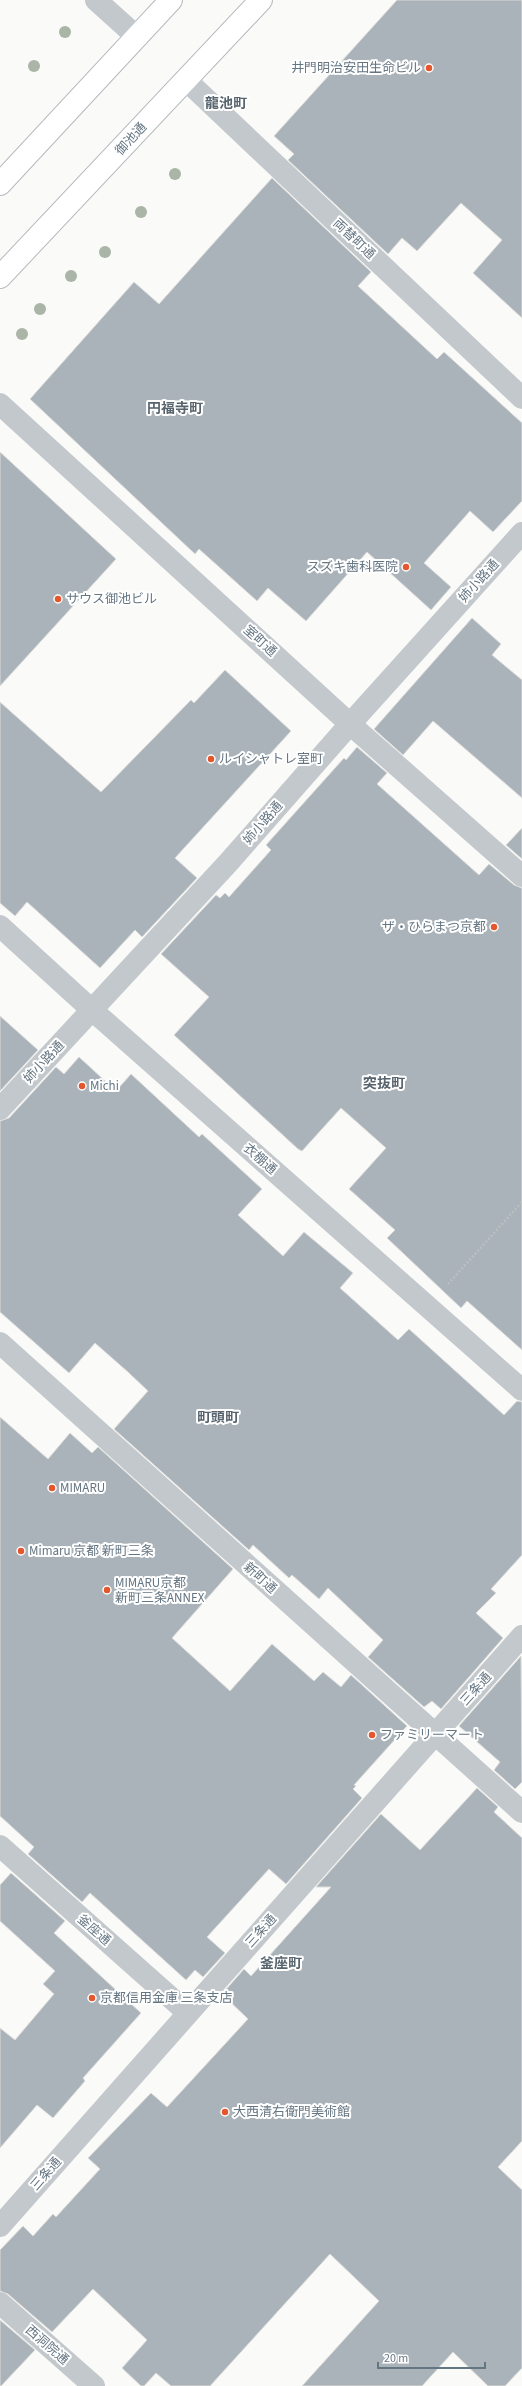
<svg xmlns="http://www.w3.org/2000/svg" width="522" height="2386" viewBox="0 0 522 2386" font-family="'Source Sans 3','Noto Sans JP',sans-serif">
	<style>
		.building { fill: #aab3b9; stroke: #dcdcda }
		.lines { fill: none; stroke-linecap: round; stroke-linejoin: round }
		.primary-casing { stroke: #b5babe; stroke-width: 24 }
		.path { stroke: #bbbfc2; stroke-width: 2.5; stroke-dasharray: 2 2; stroke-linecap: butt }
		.minor { stroke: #c3c8cc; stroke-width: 22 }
		.primary { stroke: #fff; stroke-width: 22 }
		.tree { fill: #aab4a7 }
		.poi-dot { fill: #e4572e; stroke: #fff; stroke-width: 1.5 }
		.labels { text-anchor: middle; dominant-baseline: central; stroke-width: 4; stroke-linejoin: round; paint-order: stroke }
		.poi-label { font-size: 13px; fill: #657683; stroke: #fff; text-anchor: start }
		.street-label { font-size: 13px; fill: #657683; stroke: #fff }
		.neighbourhood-label { font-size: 14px; font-weight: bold; fill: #57646e; stroke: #fff }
	</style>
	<rect width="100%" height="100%" fill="#fafaf8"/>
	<!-- building -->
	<g class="building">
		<polygon points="397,0 522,0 522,318 473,273 502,240 461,203 417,251 402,238 388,254 288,160 294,154 274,136"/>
		<polygon points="272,178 371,272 358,286 437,359 444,352 522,423 522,501 493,532 470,511 424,563 451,587 431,610 367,552 306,621 268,588 257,601 199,549 195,554 30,399 134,282 159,304"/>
		<polygon points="0,452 116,559 0,686"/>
		<polygon points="472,618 501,644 492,655 522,680 522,798 433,721 403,755 374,729"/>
		<polygon points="225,670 291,731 175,858 197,878 142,937 135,930 100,968 27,902 15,916 0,903 0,702 101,792 191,700 194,703"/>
		<polygon points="357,747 387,773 377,784 479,875 489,864 514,885 522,888 522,1350 467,1301 461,1308 387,1238 395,1230 349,1189 386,1148 341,1108 302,1151 298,1149 174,1035 209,997 161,954 216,895 220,898 225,893 229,897 271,850 266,845 344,758 346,760"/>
		<polygon points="522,828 522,859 506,845"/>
		<polygon points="0,1016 38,1050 0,1091"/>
		<polygon points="79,1057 116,1091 131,1074 199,1137 202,1134 262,1189 238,1215 283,1256 304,1232 353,1273 340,1288 398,1340 409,1329 504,1415 517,1401 522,1402 522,1555 491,1589 496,1593 476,1613 503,1638 441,1709 432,1701 424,1707 368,1657 383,1640 328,1588 319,1599 292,1575 289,1578 253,1545 249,1550 114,1429 148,1391 128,1372 95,1343 69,1373 0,1312 0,1121 9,1118 56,1067 64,1074"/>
		<polygon points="0,1417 48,1459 70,1433 92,1453 98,1447 233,1569 172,1638 230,1691 272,1644 314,1681 323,1672 341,1687 351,1675 407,1726 354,1785 356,1786 353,1789 362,1798 286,1884 269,1869 207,1937 225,1953 203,1977 195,1970 186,1980 90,1893 82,1902 28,1854 34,1847 0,1816"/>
		<polygon points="521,1656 522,1782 515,1789 494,1770 500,1762 459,1726"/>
		<polygon points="477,1788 498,1807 494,1812 522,1838 522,2141 498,2167 522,2190 522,2368 505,2386 488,2386 453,2352 422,2386 302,2386 379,2301 330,2254 210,2386 171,2386 156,2373 144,2386 141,2386 122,2368 147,2340 93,2289 52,2332 8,2294 0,2291 0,2250 23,2226 33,2236 53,2214 56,2217 100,2169 88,2158 151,2093 167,2107 248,2019 222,1994 244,1969 251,1976 331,1887 316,1887 381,1814 420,1850"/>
		<polygon points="11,1873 65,1921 54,1933 141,2013 83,2078 85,2081 53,2118 37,2105 0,2148 0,2028 15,2040 54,1994 43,1984 55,1971 0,1921 0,1885"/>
		<polygon points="0,2320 35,2350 1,2386 0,2386"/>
	</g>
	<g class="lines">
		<!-- primary casing -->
		<g class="primary-casing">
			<g id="primary">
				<polyline points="0,184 171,0"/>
				<polyline points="0,277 261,0"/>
			</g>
		</g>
		<!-- path -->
		<polyline class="path" points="448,1284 522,1202"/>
		<!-- minor -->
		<g class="minor">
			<polyline points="96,0 137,37"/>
			<polyline points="186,80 522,398"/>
			<polyline points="0,404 350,724 522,876"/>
			<polyline points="0,926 92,1010 522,1390"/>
			<polyline points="0,1109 228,863 350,724 522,533"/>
			<polyline points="0,1343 522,1812"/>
			<polyline points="0,1846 188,2013"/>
			<polyline points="0,2226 522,1636"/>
			<polyline points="0,2303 94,2386"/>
		</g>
		<!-- primary -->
		<use href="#primary" class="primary"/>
	</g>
	<!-- trees -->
	<g class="tree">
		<circle cx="65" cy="32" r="6"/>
		<circle cx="34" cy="66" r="6"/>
		<circle cx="175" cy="174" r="6"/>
		<circle cx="141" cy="212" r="6"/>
		<circle cx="105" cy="252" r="6"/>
		<circle cx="71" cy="276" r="6"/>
		<circle cx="40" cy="309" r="6"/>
		<circle cx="22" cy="334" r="6"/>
	</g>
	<!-- markers -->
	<g class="poi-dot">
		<circle cx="429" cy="68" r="4"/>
		<circle cx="406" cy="567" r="4"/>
		<circle cx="58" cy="599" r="4"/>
		<circle cx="211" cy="759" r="4"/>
		<circle cx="494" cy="927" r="4"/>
		<circle cx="82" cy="1086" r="4"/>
		<circle cx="52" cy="1488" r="4"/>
		<circle cx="21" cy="1551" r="4"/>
		<circle cx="107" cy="1590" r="4"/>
		<circle cx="372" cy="1735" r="4"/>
		<circle cx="92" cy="1998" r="4"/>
		<circle cx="225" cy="2112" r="4"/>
	</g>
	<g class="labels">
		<!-- poi labels -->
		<g class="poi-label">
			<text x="421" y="68" text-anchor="end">井門明治安田生命ビル</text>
			<text x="398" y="567" text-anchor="end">スズキ歯科医院</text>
			<text x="66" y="599">サウス御池ビル</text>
			<text x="219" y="759">ルイシャトレ室町</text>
			<text x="486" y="927" text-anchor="end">ザ・ひらまつ京都</text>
			<text x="90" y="1086">Michi</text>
			<text x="60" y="1488">MIMARU</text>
			<text x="29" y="1551">Mimaru 京都 新町三条</text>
			<text x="115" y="1583">MIMARU京都<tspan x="115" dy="15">新町三条ANNEX</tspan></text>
			<text x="380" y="1735">ファミリーマート</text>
			<text x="100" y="1998">京都信用金庫 三条支店</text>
			<text x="233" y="2112">大西清右衛門美術館</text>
		</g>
		<!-- street labels -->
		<g class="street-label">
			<text transform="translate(131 139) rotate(-47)">御池通</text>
			<text transform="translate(354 239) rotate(43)">両替町通</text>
			<text transform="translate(479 581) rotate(-48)">姉小路通</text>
			<text transform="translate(260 641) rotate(42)">室町通</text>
			<text transform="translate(263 823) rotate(-49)">姉小路通</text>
			<text transform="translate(44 1062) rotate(-47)">姉小路通</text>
			<text transform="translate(260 1159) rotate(41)">衣棚通</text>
			<text transform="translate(260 1578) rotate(42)">新町通</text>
			<text transform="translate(476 1689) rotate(-48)">三条通</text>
			<text transform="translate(94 1930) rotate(41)">釜座通</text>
			<text transform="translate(261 1931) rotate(-48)">三条通</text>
			<text transform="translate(46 2174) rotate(-49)">三条通</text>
			<text transform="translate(47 2345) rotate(41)">西洞院通</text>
		</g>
		<!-- neighbourhood labels -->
		<g class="neighbourhood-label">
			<text x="226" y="104">龍池町</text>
			<text x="175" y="409">円福寺町</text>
			<text x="384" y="1084">突抜町</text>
			<text x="218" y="1418">町頭町</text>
			<text x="281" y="1964">釜座町</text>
		</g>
	</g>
	<!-- scale -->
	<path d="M378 2362v6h107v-6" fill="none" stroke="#657683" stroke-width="2"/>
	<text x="384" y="2362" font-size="12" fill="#657683" stroke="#ffffff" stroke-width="3" paint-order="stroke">20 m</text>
</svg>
